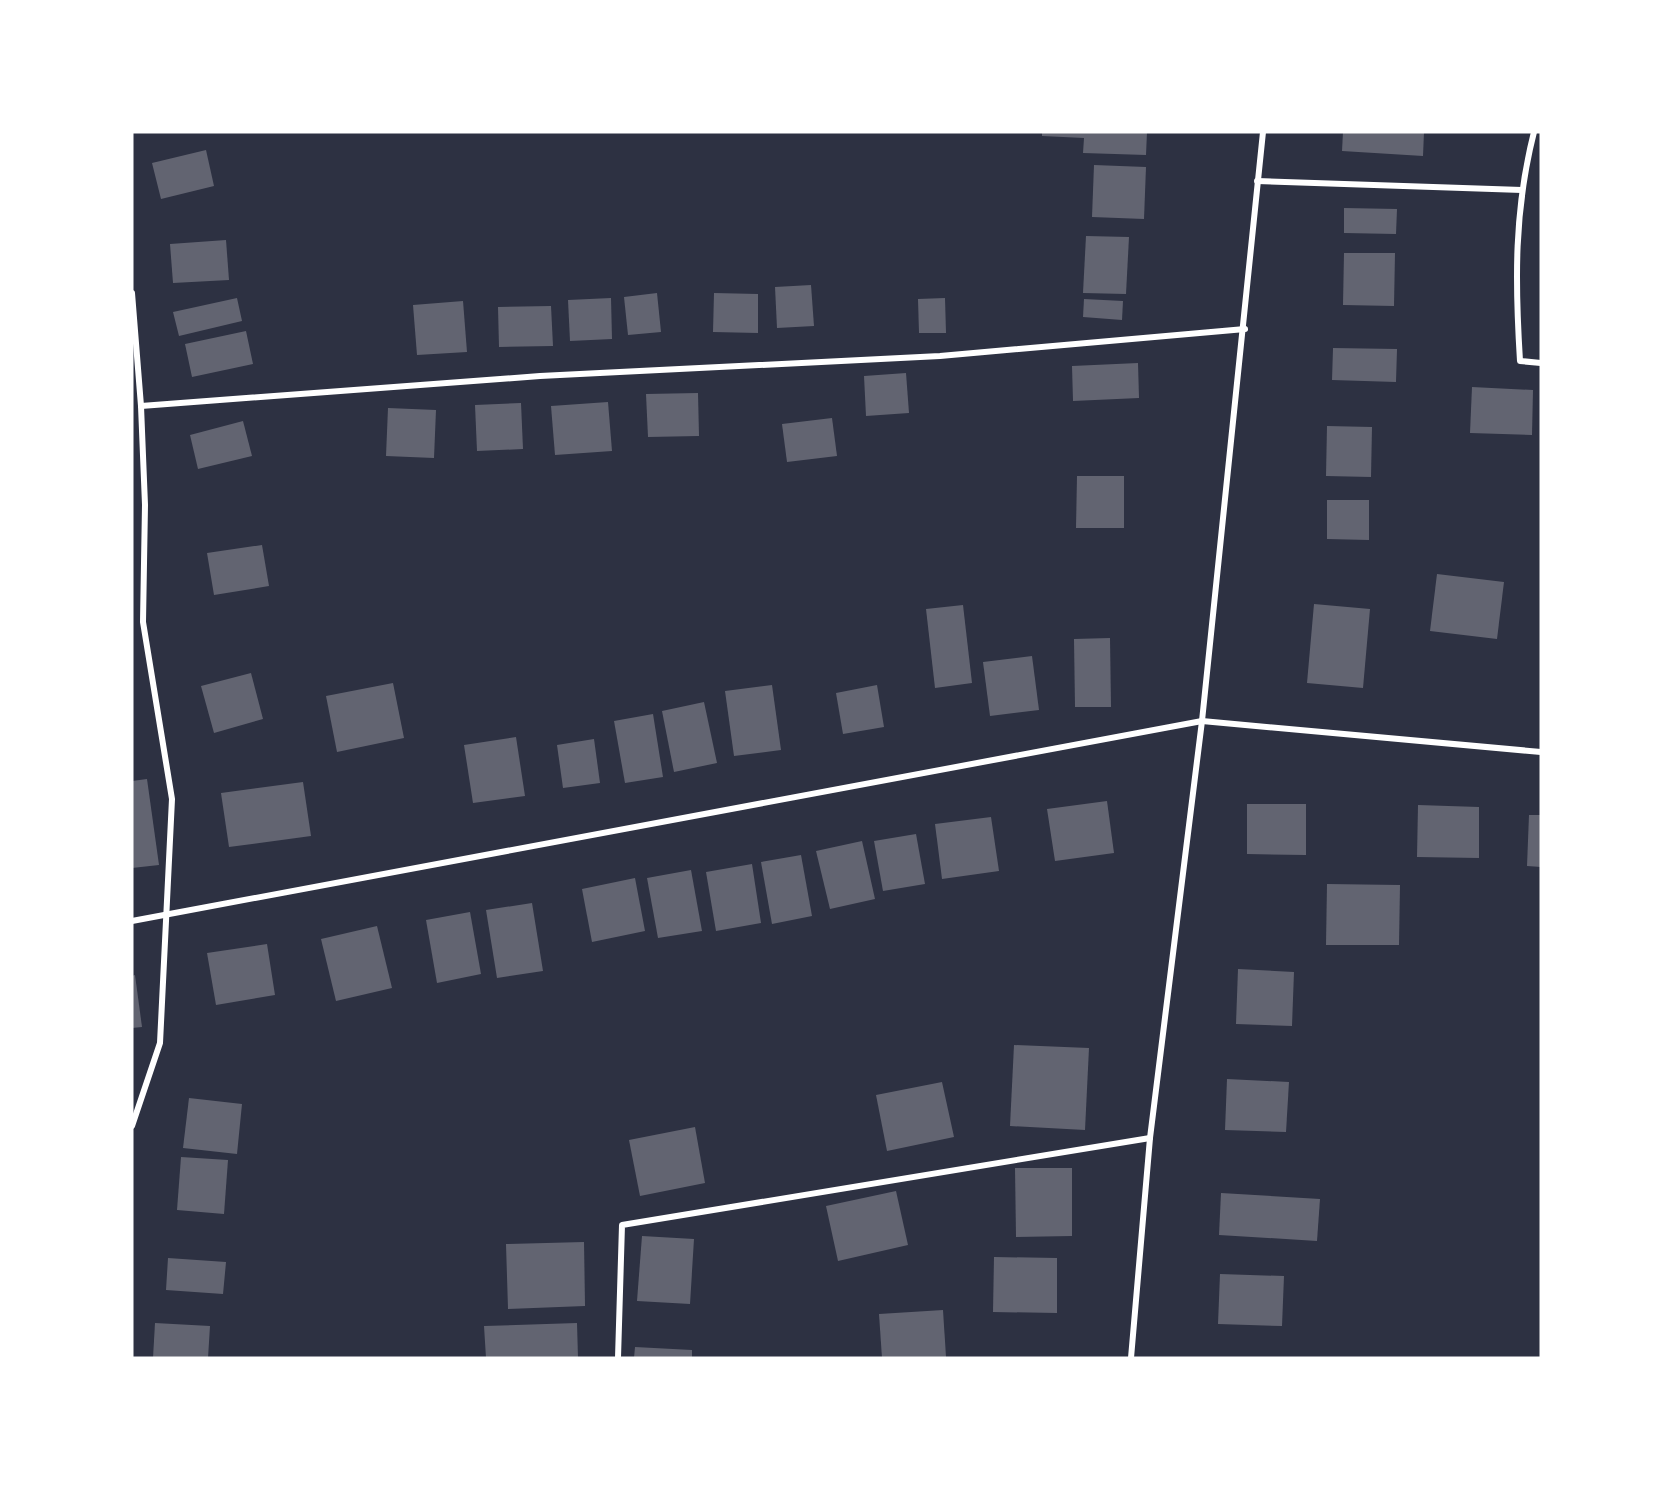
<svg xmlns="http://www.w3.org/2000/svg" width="1673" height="1490" viewBox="0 0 1673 1490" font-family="'Source Sans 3',sans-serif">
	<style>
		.building { fill: #626471 }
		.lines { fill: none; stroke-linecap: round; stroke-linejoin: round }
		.minor { stroke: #fff; stroke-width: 6 }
	</style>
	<rect width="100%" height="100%" fill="#2d3142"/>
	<!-- building -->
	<g class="building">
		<polygon points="1042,132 1147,132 1146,155 1083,153 1084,138 1042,136"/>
		<polygon points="1343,132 1424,132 1423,156 1342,151"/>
		<polygon points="206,150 214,186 161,199 152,163"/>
		<polygon points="1094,165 1146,167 1144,219 1092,217"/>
		<polygon points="1344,208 1397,209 1396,234 1344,233"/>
		<polygon points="1086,236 1129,237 1126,294 1083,293"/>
		<polygon points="226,240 229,280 173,283 170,244"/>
		<polygon points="1344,253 1395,253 1394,306 1343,305"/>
		<polygon points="811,285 814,326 777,328 775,287"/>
		<polygon points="657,293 661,332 628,335 624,297"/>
		<polygon points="714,293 758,294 758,333 713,332"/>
		<polygon points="237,298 242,321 179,336 173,312"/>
		<polygon points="611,298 612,339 570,341 568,300"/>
		<polygon points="945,298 946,333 919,333 918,299"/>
		<polygon points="1084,299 1123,301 1122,320 1083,317"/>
		<polygon points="463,301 467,352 417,355 413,305"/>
		<polygon points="551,306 553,346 499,347 498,307"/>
		<polygon points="246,331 253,364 192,377 185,344"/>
		<polygon points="1333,348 1397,349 1396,382 1332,380"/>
		<polygon points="1138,363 1139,398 1073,401 1072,366"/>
		<polygon points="906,373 909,413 866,416 864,376"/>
		<polygon points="1472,387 1533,390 1532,435 1470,433"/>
		<polygon points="698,393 699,436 648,437 646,394"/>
		<polygon points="608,402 612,451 555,455 551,406"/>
		<polygon points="521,403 523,449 477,451 475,405"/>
		<polygon points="388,408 436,410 434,458 386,456"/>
		<polygon points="832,418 837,456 787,462 782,424"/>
		<polygon points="243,421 252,456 198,469 190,435"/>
		<polygon points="1327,426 1372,427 1371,477 1326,476"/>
		<polygon points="1077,476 1124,476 1124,528 1076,528"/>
		<polygon points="1327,500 1369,500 1369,540 1327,539"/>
		<polygon points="262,545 269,586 214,595 207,553"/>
		<polygon points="1437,574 1504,582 1497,639 1430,631"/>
		<polygon points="1314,604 1370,609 1363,688 1307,683"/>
		<polygon points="963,605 972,683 935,688 926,609"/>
		<polygon points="1110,638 1111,707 1075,707 1074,639"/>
		<polygon points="1032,656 1039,710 990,716 983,662"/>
		<polygon points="251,673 263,719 214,733 201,686"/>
		<polygon points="393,683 404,738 337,752 326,696"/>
		<polygon points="772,685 781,750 734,756 725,691"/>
		<polygon points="877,685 884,727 843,734 836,693"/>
		<polygon points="704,702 717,763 674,772 662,711"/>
		<polygon points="653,714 663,777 625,783 614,721"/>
		<polygon points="516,737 525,796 473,803 464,745"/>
		<polygon points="594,739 600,783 563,788 557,745"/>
		<polygon points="147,779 159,865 132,868 132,781"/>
		<polygon points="303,782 311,836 229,847 221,793"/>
		<polygon points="1107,801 1114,853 1055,861 1047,809"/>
		<polygon points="1247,804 1306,804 1306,855 1247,854"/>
		<polygon points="1418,805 1479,807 1479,858 1417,857"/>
		<polygon points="1529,815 1541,815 1541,867 1527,866"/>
		<polygon points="991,817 999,871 942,879 935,824"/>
		<polygon points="916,834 925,884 883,891 874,841"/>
		<polygon points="862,841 875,899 830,909 816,851"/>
		<polygon points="801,855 812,916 772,924 761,862"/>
		<polygon points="752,864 761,923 716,931 706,872"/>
		<polygon points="691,870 702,931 658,938 647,878"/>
		<polygon points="635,878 645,931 592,942 582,889"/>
		<polygon points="1327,884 1400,885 1399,945 1326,945"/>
		<polygon points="532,903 543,971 497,978 486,910"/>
		<polygon points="470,912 481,974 437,983 426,920"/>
		<polygon points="377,926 392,988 336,1001 321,939"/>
		<polygon points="267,944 275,995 216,1005 207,953"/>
		<polygon points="1238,969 1294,972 1292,1026 1236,1024"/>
		<polygon points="135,975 142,1027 132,1028 132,976"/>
		<polygon points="1014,1045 1089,1048 1085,1130 1010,1126"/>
		<polygon points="1227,1079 1289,1082 1286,1132 1225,1130"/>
		<polygon points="942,1082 954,1137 887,1151 876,1095"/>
		<polygon points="189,1098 242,1104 237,1154 183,1148"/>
		<polygon points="695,1127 705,1183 640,1196 629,1140"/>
		<polygon points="181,1157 228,1160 224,1214 177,1210"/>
		<polygon points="1015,1168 1072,1168 1072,1236 1016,1237"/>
		<polygon points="896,1191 908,1245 838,1261 826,1206"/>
		<polygon points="1221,1193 1320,1199 1317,1241 1219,1235"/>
		<polygon points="642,1236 694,1239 690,1304 637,1301"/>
		<polygon points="584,1242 585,1306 508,1309 506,1244"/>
		<polygon points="994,1257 1057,1258 1057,1313 993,1312"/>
		<polygon points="168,1258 226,1262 223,1294 166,1290"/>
		<polygon points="1220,1274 1284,1276 1282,1326 1218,1324"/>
		<polygon points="943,1310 946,1357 882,1358 879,1314"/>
		<polygon points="155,1323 210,1326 208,1358 153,1358"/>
		<polygon points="577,1323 578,1358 486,1358 484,1326"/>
		<polygon points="635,1347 692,1350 692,1358 634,1358"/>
	</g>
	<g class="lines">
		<!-- minor -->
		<g class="minor">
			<path d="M1534,132C1514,211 1515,281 1520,361L1541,363"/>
			<polyline points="1257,181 1522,190"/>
			<polyline points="132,293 141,406 145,505 143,622 172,799 160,1043 132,1126"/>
			<polyline points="141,406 540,376 940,356 1245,329"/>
			<polyline points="132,921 1202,721 1541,752"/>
			<polyline points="618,1358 622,1225 1150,1138"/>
			<polyline points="1131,1358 1150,1138 1202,721 1263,132"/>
		</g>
	</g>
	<!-- border -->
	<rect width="1673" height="1490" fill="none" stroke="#ffffff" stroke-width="267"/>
</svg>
